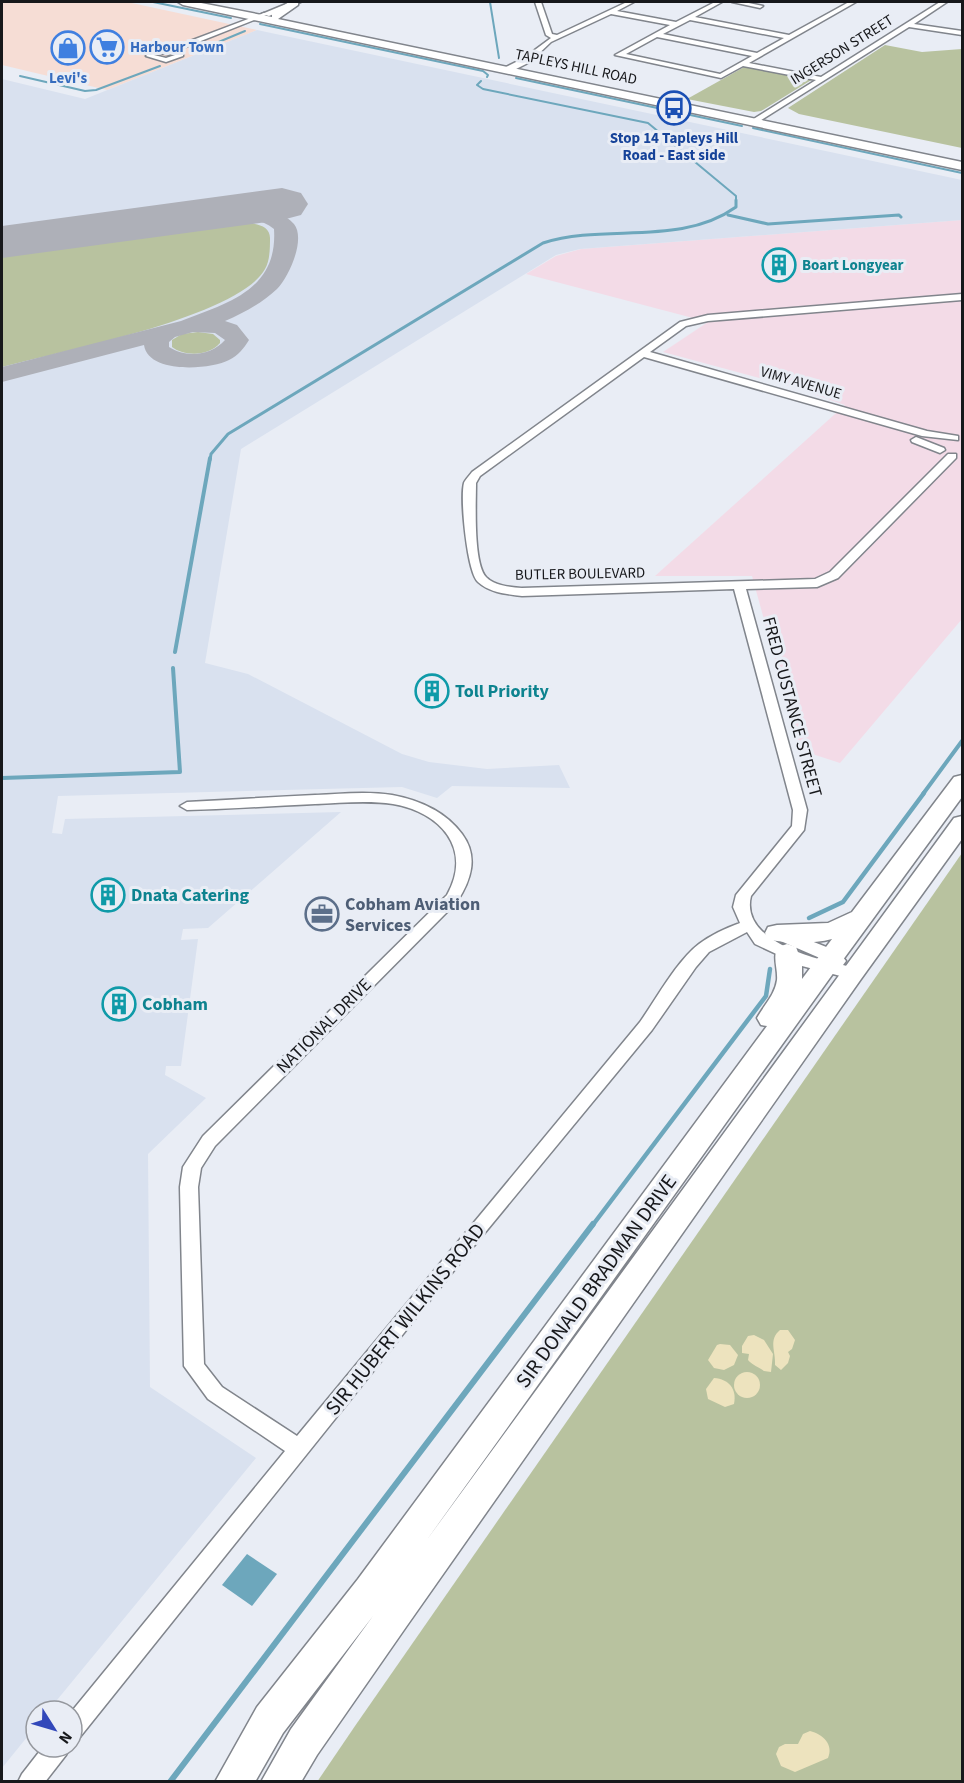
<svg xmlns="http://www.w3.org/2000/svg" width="964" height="1783" viewBox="0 0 964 1783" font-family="'Source Sans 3',sans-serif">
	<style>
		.commercial { fill: #f6ddd5 }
		.industrial { fill: #f3dbe7 }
		.built { fill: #d9e1ef }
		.green { fill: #b8c29f }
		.sand { fill: #ede3be }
		.water { fill: #6da7bc }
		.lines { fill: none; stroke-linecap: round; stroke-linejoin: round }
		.stream-far4 { stroke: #6da7bc; stroke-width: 2 }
		.stream-far3 { stroke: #6da7bc; stroke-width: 3 }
		.stream-far2 { stroke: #6da7bc; stroke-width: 4 }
		.stream-far1 { stroke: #6da7bc; stroke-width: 4.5 }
		.stream { stroke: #6da7bc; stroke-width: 6 }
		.taxiway { fill: #aeb0b8; fill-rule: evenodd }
		.runway { fill: #aeb0b8; fill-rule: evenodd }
		.minor-casing { stroke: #81858c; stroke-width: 3 }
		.tertiary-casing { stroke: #81858c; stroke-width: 3 }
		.primary-casing { stroke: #81858c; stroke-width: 3 }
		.minor { fill: #fff; fill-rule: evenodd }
		.tertiary { fill: #fff; fill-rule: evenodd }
		.primary { fill: #fff; fill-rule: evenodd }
		.labels { text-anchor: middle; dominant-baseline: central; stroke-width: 6; stroke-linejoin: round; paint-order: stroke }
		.far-shop-label { font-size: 15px; font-weight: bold; fill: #366cbe; stroke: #e9edf5; text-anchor: start }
		.far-street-label { font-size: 15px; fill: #17181b; stroke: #e9edf5 }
		.far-transit-label { font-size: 15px; font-weight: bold; fill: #164399; stroke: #e9edf5 }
		.far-culture-label { font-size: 15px; font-weight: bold; fill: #0d838f; stroke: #e9edf5; text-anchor: start }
		.culture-label { font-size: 18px; font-weight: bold; fill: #0d838f; stroke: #e9edf5; text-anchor: start }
		.street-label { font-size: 18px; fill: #17181b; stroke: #e9edf5 }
		.service-label { font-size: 18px; font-weight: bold; fill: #4e5e75; stroke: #e9edf5; text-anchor: start }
		.near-street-label { font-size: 21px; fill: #17181b; stroke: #e9edf5 }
	</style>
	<rect width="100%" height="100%" fill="#e9edf5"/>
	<!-- commercial -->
	<polygon class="commercial" points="2,2 127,2 257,30 107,90 2,65"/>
	<!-- industrial -->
	<polygon class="industrial" points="962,220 962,619 840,763 800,750 752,576 655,576 845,405 793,387 663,352 708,322 526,274 556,256 581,249"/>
	<!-- built -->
	<polygon class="built" points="257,30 962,180 962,220 580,249 556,255 241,449 205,663 248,674 402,754 429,762 487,769 559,765 570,788 452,786 437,798 402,787 58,796 52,833 62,834 65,819 341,812 208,928 183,929 181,940 198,939 181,1066 166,1066 165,1075 206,1098 148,1154 150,1387 256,1458 48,1711 36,1711 36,1726 2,1768 2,79 85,99"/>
	<!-- green -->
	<g class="green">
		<polygon points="885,45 922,52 962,49 962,148 799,114 788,108"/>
		<polygon points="746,66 813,79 761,111 754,112 687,99"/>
		<path d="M232,222C244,223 270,221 270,238C270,247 270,261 265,269C239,317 57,352 2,367V253Z"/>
		<path d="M198,332L213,334L220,340V343C209,356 185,357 172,347V340L182,334Z"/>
		<polygon points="962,853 962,1781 317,1782 355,1726"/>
	</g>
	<!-- sand -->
	<g class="sand">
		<path d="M780,1330H788L795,1340L792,1349L788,1352L790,1356L788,1363L781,1370L775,1365C776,1351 768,1340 780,1330Z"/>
		<path d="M754,1335L764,1340L773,1354L771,1372L764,1371C760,1368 751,1364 748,1360L749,1354L742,1353V1346L748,1336Z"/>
		<polygon points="720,1344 730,1345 738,1355 734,1365 724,1370 714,1368 708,1360 717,1345"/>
		<circle cx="747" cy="1385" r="13"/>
		<path d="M714,1378C729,1379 737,1389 734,1404L725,1407L708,1399L706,1389Z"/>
		<path d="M810,1731C823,1734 834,1745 828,1758L795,1772L781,1766L776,1754L779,1747L785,1744H798L803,1734Z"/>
	</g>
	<!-- water -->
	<polygon class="water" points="247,1554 277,1574 252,1606 222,1585"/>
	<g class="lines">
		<!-- stream-far4 -->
		<g class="stream-far4">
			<polyline points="153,2 231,18"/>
			<polyline points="490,2 499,58"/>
			<polyline points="260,24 483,71 488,75 487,77"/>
			<polyline points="197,51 245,31"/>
			<polyline points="20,76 85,91 96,90 160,66"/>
			<polyline points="516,78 742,126"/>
			<polyline points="481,81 477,85 483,89 648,123 736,196 736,201"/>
			<polyline points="753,128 962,173"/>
		</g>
		<!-- stream-far3 -->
		<g class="stream-far3">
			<polyline points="728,215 768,224 899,215 901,217"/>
			<path d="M210,460L211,454L228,434L543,243C606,223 680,247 736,207V200"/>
		</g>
		<!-- stream-far2 -->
		<g class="stream-far2">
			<polyline points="175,652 210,458"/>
			<polyline points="2,778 180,772 173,668"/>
			<polyline points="923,794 962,741"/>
		</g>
		<!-- stream-far1 -->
		<g class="stream-far1">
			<polyline points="809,918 843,902 924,793"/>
			<polyline points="592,1226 766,996 770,969"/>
		</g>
		<!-- stream -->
		<polyline class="stream" points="170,1782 593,1224"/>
		<!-- taxiway -->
		<path class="taxiway" d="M251,207C265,209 284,212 294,224C306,239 289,277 277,289C262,303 244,313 225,321L237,325L249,340C244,348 238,356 229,360C210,370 148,374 144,345L2,382V367L181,321C228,303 278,290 274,229C253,212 229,224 205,219L202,214L205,209ZM193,332L215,333L225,340C211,356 186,358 169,347V342L175,337Z"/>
		<!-- runway -->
		<polygon class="runway" points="282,188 301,193 308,204 301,215 282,220 2,258 2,226"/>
		<!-- minor casing -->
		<g class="minor-casing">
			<g id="minor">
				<path d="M535,2H541L552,34L557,35L627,2H634L617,11L676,22L715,2H722L695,17L789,35L849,2H856L749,63L821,77L940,2H947L914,24L962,31V35L909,27L755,124H752V120L816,80L743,66L721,78L615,55L670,25L611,14L551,42L530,62L510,72H504V68L524,58L551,38L546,35ZM690,20L784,38L757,53L663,34ZM657,37L752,56L720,74L626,54Z"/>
				<polygon points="732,2 744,2 763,6 760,8"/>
				<path d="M264,13L269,14L178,50L183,54V56L166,62L146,56L150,52L169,49ZM159,53L175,55L166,58L154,55Z"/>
				<path d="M962,294V300L708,321L686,326L650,352L927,431L958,436V440L922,436L644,357L480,476L476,483C476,503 473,563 486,577C495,586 510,587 522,588L815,579L830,572L948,454H956V458L838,578L817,587L746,589L807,810L804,830L751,896C741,936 799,954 829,962L776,939L773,935L776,931H786L839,952L846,961L843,965L858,969L860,973L858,977L852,979L802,966L755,944L747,932L709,952L696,967L652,1030L460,1263L80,1737L72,1740V1711L285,1451L208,1399L184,1366L180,1187L183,1167L203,1136L447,895C473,848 440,812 393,804C368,800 340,803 315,804C272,806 230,809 187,810L180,806L187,802C230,800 272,797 315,795C340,794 367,791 392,795C419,800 446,812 462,834C479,857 471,880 457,902L215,1146L201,1168L198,1187L204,1364L222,1387L297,1436L640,1022C657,998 676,962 699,944C711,935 726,928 740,923L733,907L736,895L792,826L793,810L734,589L522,596C507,594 490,593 478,582C467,572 460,498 464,483C465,480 470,475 472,472L680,322L708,315Z"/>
				<polygon points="916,437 944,448 945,450 940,453 912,442 911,440"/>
				<polygon points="43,1747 70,1747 66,1755 45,1782 18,1782 22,1774"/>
			</g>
		</g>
		<!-- tertiary casing -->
		<g class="tertiary-casing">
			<polygon id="tertiary" points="291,2 301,2 269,16 262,14"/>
		</g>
		<!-- primary casing -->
		<g class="primary-casing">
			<g id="primary">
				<polygon points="178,2 196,2 272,17 272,14 289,2 298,2 298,5 278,19 962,162 962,170 183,5"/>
				<path d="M962,775V797L837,968L426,1541L954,818L962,816V839L861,979L406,1627L317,1755L301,1782H261L291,1729L373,1616L283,1733L255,1782H215L257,1707L358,1579L767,1026L761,1025L757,1018C764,1005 775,995 777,980C778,968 772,957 778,947L787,944L796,947L802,963V979L832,939C813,944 787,944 768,939L765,933L768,927L777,925L828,923L852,912L954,777Z"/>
			</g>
		</g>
		<!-- minor -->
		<use href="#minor" class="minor"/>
		<!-- tertiary -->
		<use href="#tertiary" class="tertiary"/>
		<!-- primary -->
		<use href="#primary" class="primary"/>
	</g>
	<!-- icons -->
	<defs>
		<g id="supermarket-ring" transform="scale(1.725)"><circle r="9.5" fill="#e9edf5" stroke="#3f7fe0" stroke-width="1.5"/><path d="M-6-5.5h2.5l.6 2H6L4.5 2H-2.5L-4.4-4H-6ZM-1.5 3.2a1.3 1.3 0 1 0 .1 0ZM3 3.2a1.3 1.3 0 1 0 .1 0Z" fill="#3f7fe0"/></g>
		<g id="shop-ring" transform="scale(1.725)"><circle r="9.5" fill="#e9edf5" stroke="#3f7fe0" stroke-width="1.5"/><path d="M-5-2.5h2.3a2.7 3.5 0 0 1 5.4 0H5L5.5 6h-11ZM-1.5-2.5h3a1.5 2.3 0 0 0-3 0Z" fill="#3f7fe0"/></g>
		<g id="bus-ring" transform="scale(1.725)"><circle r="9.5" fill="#e9edf5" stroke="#1a4fb4" stroke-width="1.5"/><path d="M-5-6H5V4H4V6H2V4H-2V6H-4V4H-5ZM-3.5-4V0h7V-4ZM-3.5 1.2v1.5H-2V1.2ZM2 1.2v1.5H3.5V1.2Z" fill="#1a4fb4"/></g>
		<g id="building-ring" transform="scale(1.725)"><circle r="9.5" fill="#e9edf5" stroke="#0f9aa8" stroke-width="1.5"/><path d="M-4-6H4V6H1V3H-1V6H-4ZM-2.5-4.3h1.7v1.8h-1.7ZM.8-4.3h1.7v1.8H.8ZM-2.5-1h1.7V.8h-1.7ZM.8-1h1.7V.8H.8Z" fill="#0f9aa8"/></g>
		<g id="office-ring" transform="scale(1.725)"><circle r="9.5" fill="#e9edf5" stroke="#5c6f8a" stroke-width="1.5"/><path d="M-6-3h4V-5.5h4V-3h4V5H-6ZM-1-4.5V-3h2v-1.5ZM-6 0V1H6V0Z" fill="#5c6f8a"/></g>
	</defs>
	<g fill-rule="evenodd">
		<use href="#supermarket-ring" x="107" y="47"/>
		<use href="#shop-ring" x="68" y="48"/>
		<use href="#bus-ring" x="674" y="108"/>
		<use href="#building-ring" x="779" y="265"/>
		<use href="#building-ring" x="432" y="691"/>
		<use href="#building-ring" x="108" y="895"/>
		<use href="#office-ring" x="322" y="914"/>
		<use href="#building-ring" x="119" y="1004"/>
	</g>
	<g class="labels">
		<!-- far-shop labels -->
		<g class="far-shop-label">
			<text x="130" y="47">Harbour Town</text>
			<text x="68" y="78" text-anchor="middle">Levi's</text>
		</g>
		<!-- far-street labels -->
		<g class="far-street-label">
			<text transform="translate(842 50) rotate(-32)">INGERSON STREET</text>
			<text transform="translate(576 67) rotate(12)">TAPLEYS HILL ROAD</text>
			<text transform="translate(801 383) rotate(16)">VIMY AVENUE</text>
			<text transform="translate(580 574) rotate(-1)">BUTLER BOULEVARD</text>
		</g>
		<!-- far-transit labels -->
		<g class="far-transit-label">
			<text x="674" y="138">Stop 14 Tapleys Hill<tspan x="674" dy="17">Road - East side</tspan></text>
		</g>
		<!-- far-culture labels -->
		<g class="far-culture-label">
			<text x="802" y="265">Boart Longyear</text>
		</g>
		<!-- culture labels -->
		<g class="culture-label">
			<text x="455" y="691">Toll Priority</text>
			<text x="131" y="895">Dnata Catering</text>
			<text x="142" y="1004">Cobham</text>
		</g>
		<!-- street labels -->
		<g class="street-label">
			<text transform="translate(792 707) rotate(75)">FRED CUSTANCE STREET</text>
			<text transform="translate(324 1026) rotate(-45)">NATIONAL DRIVE</text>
		</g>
		<!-- service labels -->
		<g class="service-label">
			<text x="345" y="904">Cobham Aviation<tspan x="345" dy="21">Services</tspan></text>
		</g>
		<!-- near-street labels -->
		<g class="near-street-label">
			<text transform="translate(596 1281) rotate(-54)">SIR DONALD BRADMAN DRIVE</text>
			<text transform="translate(405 1319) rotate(-51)">SIR HUBERT WILKINS ROAD</text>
		</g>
	</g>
	<!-- border -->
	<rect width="964" height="1783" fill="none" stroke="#17181b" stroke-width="6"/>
	<!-- north arrow -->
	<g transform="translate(54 1729) rotate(127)"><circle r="28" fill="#e9edf5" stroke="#95989e" stroke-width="1.5"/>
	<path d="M0-4.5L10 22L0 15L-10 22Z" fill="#3248ba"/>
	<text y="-9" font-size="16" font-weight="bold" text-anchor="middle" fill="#17181b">N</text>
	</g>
</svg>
